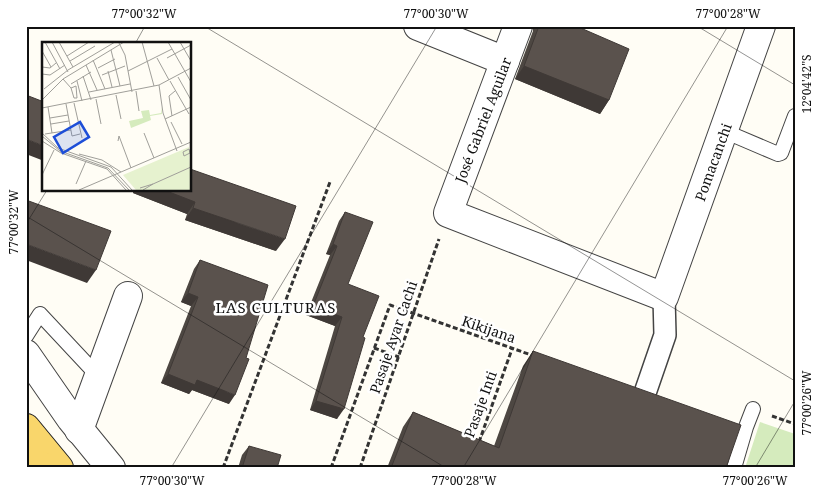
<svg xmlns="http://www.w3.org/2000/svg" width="821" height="494" viewBox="0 0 821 494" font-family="'Noto Serif',serif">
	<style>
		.green { fill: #d5ebbd }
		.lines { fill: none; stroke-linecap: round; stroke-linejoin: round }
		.service-casing { stroke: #444; stroke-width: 16 }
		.pedestrian-casing { stroke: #444; stroke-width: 24 }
		.minor-casing { stroke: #444; stroke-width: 30 }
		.primary-casing { stroke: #222; stroke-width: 30 }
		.path { stroke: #333; stroke-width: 3; stroke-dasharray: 5 2.5; stroke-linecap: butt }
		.service { stroke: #fff; stroke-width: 14 }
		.pedestrian { stroke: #fff; stroke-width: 21 }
		.minor { stroke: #fff; stroke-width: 28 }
		.primary { stroke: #f9d66b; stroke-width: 28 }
		.wall { fill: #4d4742 }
		.shaded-wall { fill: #3f3936 }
		.building { fill: #5a524d; stroke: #3f3936 }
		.ticks { fill: none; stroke: #111; stroke-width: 1; stroke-opacity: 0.45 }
		.labels { text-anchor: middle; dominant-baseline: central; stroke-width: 5; stroke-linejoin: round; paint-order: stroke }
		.street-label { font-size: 14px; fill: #111; stroke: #fff }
		.neighbourhood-label { font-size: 15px; letter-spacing: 1px; fill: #111; stroke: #fff }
		.inset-road { fill: none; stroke: #a09f9a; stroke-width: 1 }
		.view { fill: #1d4ed8; fill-opacity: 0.15; stroke: #1d4ed8; stroke-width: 2.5 }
		.inset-edge { fill: none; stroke: #111; stroke-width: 2.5 }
		.neatline { fill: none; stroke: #111; stroke-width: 2 }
		.ticks-label { font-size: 12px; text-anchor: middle; fill: #111 }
	</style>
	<rect width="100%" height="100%" fill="#fffdf5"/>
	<!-- green -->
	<polygon class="green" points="760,422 795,434 795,468 745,468"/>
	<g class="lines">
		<!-- service casing -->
		<g class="service-casing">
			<g id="service">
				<polyline points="724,131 778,154 781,153 795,116"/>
				<polyline points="26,336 40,314 98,376"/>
				<polyline points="734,468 746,427 753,409"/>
			</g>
		</g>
		<!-- pedestrian casing -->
		<g class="pedestrian-casing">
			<polyline id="pedestrian" points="645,393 665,335 664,297"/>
		</g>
		<!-- minor casing -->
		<g class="minor-casing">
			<g id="minor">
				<polyline points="418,26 505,61"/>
				<polyline points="518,26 448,213 664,297 761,26"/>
				<polyline points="26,354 71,419 111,468"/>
				<polyline points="79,430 128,296"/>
			</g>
		</g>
		<!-- primary casing -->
		<g class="primary-casing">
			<g id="primary">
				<polyline points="26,428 59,468"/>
				<polyline points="26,465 38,465 48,468"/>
			</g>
		</g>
		<!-- path -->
		<g class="path">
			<polyline points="374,348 399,357"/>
			<polyline points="772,416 795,424"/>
			<polyline points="479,442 512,349"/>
			<polyline points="223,468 330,182"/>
			<polyline points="331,468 390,305 534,356"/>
			<polyline points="360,468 439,239"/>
		</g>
		<!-- service -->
		<use href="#service" class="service"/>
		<!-- pedestrian -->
		<use href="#pedestrian" class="pedestrian"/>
		<!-- minor -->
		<use href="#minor" class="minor"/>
		<!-- primary -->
		<use href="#primary" class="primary"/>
	</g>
	<!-- wall -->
	<g class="wall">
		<polygon points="533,26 576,26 609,100 600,114 515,79 533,31"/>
		<polygon points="130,190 190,190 276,251 185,220 187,214 133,193 133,191"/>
		<polygon points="345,212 348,284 363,337 337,419 310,410 335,326 306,315 330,255 326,254 339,221"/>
		<polygon points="200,260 229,404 192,390 189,394 161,383 191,306 181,302 194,269"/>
		<polygon points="533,351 726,468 387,468 403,427 413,412 494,446 523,366"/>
		<polygon points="249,446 277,468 238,468 242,455"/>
	</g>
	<!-- shaded-wall -->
	<g class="shaded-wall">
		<polygon points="524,66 609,100 600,114 515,79"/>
		<polygon points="26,139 44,146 44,161 26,154"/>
		<polygon points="135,190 164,190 195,202 187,214 133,193"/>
		<polygon points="193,208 285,239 276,251 185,220"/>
		<polygon points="26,244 96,270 87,283 26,260"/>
		<polygon points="333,244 337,246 330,255 326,254"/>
		<polygon points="188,293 198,297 191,306 181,302"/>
		<polygon points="313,306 342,317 335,326 306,315"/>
		<polygon points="168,374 197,380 235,395 229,404 192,390 189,394 161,383"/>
		<polygon points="316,401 344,409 337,419 310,410"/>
	</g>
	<!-- building -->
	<g class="building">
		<polygon points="539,26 576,26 629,49 609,100 524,66"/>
		<polygon points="26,95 44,102 44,146 26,139"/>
		<polygon points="190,169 296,206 285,239 193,208 195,202 164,190 190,190"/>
		<polygon points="26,200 111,231 96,270 26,244"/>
		<polygon points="345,212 373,222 348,284 379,296 363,337 365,338 344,409 316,401 342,317 313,306 337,246 333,244"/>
		<polygon points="200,260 268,285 246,358 249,359 235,395 197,380 195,385 168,374 198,297 188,293"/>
		<polygon points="533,351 741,425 726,468 391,468 413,412 499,448"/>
		<polygon points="249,446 281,455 277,468 242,468"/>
	</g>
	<!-- ticks -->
	<path class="ticks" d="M204,26L795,381M697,26L795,85M135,44L145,26M26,216L446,468M26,224L47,190M171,468L437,26M463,468L728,26M755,468L795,401"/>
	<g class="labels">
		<!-- street labels -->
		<g class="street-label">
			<text transform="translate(483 120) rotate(-69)">José Gabriel Aguilar</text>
			<text transform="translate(713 162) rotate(-70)">Pomacanchi</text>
			<text transform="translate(489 329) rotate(19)">Kikijana</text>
			<text transform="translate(393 337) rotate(-71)">Pasaje Ayar Cachi</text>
			<text transform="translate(480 404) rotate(-70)">Pasaje Inti</text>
		</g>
		<!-- neighbourhood labels -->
		<g class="neighbourhood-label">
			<text x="276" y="307">LAS CULTURAS</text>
		</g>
	</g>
	<!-- overview -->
	<g transform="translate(42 42)">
		<rect width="149" height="149" fill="#fffdf5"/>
		<path d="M119,65L120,72L108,74L109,78L89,86L87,79L101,76L99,69L107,68L108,73L119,71Z" fill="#d5ebbd"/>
		<path d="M147,105L149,148H94L81,133Z" fill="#e6f2cf"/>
		<path class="inset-road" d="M3,0L18,27M10,0L26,30M17,0L31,25M100,0L112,44M126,0L149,40M138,0L149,19M77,1L83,13L90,50M69,8L78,44M0,9L9,25M25,14L47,0M115,16L127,38M125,16L149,3M51,18L63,47M28,19L53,4M44,23L55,48M0,25L8,26L14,21M56,26L73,17M66,29L70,45M86,29L130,7M0,32L8,33L23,23M60,33L83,24M41,34L49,58M136,35L149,58M21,37L29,46L32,56H35L34,44L29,46M35,39L40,59M128,39L147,72M29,42L49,30M117,43L121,71L135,109M2,47L26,28L73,0M94,49L97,69M47,50L88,42M74,53L79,77M54,57L59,82M0,58L21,37L82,0M32,61L40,96M24,62L30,94L38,92M6,65L10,91M0,66L117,43L149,26M130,74L127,54L133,49M8,76L26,73M123,77L149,65M129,80L140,102M9,82L27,79M0,91L16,106L69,125L90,148M102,91L112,116M3,92L29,88M0,94L18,109L66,126L87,148M0,99L19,111L65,127L84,148M76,99L77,94L89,126M147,107L148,111L142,114L141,110ZM37,112L60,118L79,130M0,133L12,108M34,142L44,119M111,142L149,125M98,146L111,142L101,148M37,148L149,100"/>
		<path class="view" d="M38,80L47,95L21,111L12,95Z"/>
		<rect width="149" height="149" class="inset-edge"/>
	</g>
	<!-- border -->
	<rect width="821" height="494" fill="none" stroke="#ffffff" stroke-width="55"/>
	<rect x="28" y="28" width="766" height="438" class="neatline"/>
	<g class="ticks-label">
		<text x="144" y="18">77°00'32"W</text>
		<text x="436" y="18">77°00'30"W</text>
		<text x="728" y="18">77°00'28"W</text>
		<text transform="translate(807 84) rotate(-90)" y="4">12°04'42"S</text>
		<text transform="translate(14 222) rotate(-90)" y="4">77°00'32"W</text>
		<text transform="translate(807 403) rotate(-90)" y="4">77°00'26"W</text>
		<text x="172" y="485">77°00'30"W</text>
		<text x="464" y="485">77°00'28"W</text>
		<text x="755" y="485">77°00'26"W</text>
	</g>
</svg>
